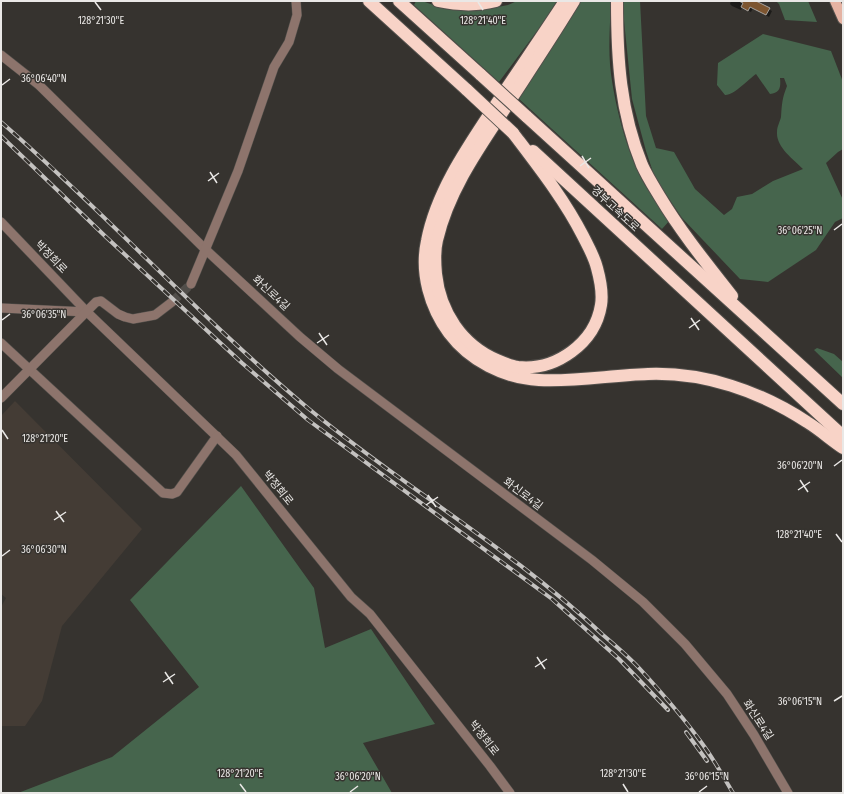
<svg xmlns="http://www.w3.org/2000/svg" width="844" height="794" viewBox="0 0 844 794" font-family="'Fira Sans Condensed','Noto Sans KR',sans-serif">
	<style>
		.built { fill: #443c35 }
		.green { fill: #46654d }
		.shadow { fill: #0007 }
		.building { fill: #7d5530; stroke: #a7a39f }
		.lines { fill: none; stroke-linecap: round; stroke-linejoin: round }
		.minor-tunnel { stroke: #514e4a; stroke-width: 9; stroke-dasharray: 9 4.5; stroke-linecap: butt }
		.minor-casing { stroke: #53504c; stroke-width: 10 }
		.major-casing { stroke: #53504c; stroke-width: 12 }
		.highway-casing { stroke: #53504c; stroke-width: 14 }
		.minor { stroke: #8d746c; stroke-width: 9 }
		.major { stroke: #e5b3a3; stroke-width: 10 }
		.highway { stroke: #f8d3c7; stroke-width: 12 }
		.rail-casing { stroke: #c4c2c0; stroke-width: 4 }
		.rail { stroke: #36332f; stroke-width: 2.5; stroke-dasharray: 8; stroke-linecap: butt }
		.highway-bridge-casing { stroke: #53504c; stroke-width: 14; stroke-linecap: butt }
		.highway-bridge { stroke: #f8d3c7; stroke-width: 12 }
		.ticks { fill: none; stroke: #eae8e6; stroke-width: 1.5 }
		.labels { text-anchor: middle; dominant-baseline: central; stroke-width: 3; stroke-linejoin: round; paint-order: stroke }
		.street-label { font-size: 11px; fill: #eae8e6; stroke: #36332f }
		.ticks-label { font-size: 10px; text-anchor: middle; fill: #eae8e6; stroke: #36332f; stroke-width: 3; stroke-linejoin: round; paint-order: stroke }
	</style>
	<rect width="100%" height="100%" fill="#36332f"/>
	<!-- built -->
	<polygon class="built" points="15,401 142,529 62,626 42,701 25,726 2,726 1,725 1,607 6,598 1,594 1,416"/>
	<!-- green -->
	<g class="green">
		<polygon points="416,1 422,1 445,9 477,11 508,5 517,1 557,1 543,23 499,82 414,5"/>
		<path d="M580,1H611C610,25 608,50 611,74C616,110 627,153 645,185C652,197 662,208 670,220L662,229L519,99Z"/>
		<path d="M622,1H640L646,116L656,148L674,152L695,189L724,215L732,209L737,197L752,194L773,181L803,169C793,159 776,147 777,132C777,126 780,122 781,117C782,103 782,99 787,86L784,78H780C781,87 780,93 770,94L756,74C749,79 733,96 725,95L717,85L718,63L763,34L831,51L843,82V149L838,152L826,163L843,200V218L835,222L816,250L768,282L740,279L682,218L655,178L646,151L632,99Z"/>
		<polygon points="776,1 808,1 817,22 785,20 779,4"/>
		<polygon points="817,348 834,354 843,362 843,378 814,350"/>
		<polygon points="241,486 314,588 325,648 371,629 435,724 363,743 392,793 18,793 112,757 199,687 130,600"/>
	</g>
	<!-- shadow -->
	<polygon class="shadow" points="731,1 754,1 772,11 769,17 753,8 751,12 742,8 741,10 732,6 730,4"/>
	<!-- building -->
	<polygon class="building" points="739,1 756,1 770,8 766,15 750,7 748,11 741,7 743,3"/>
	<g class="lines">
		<!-- minor-tunnel -->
		<polyline class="minor-tunnel" points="172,302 191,284"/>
		<!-- minor casing -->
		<g class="minor-casing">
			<g id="minor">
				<polyline points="1,55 39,85 205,249 300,337 338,369 592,560 643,602 685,644 727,694 754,735 788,793"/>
				<polyline points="1,222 87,312 236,455 351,597 370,614 490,766 510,793"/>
				<polyline points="191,284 238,171 274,67 289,42 297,15 296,1"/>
				<polyline points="1,308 87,312"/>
				<polyline points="1,343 163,493 172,494 177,492 217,436"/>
				<polyline points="1,398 96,302 101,301 118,314 125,317 133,319 155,315 172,302"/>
			</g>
		</g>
		<!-- major casing -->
		<g class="major-casing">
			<polyline id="major" points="835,1 843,19"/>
		</g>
		<!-- highway casing -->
		<g class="highway-casing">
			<g id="highway">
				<polyline points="369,1 467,90"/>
				<polyline points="399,1 481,75"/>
				<path d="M438,1C457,5 477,6 496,1"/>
				<path d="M565,1C541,38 515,75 491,112C465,151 436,194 427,241C420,273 430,307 449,333C470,361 504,378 539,380C575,382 612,375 648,374C704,372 760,391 807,422C820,430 831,440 843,448"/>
				<path d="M617,1C617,59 620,111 642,165C647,176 654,187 660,197C681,232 707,264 732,296"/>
				<polyline points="526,116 843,404"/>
				<path d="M513,133C538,166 564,199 583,236C588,246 594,256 597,268C600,279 603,293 601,305C595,343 556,371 518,367C511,366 504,363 497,360C462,345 440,312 436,274C435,263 434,252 437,240C448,193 476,152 502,113C526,76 551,39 574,1"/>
				<polyline points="533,151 843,436"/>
			</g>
		</g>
		<!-- minor -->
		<use href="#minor" class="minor"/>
		<!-- major -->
		<use href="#major" class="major"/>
		<!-- highway -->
		<use href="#highway" class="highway"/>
		<!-- rail casing -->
		<g class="rail-casing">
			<g id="rail">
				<path d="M1,122C107,214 201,319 309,409C405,488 513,550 603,635C616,646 629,657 640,669C661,692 683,717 701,742C713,758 723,776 733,793"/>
				<polyline points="1,136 106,237 242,363 308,420 552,599 619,659 668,710"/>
				<polyline points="686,732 707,761"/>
			</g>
		</g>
		<!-- rail -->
		<use href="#rail" class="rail"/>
		<!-- highway-bridge casing -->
		<g class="highway-bridge-casing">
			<g id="highway-bridge">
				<polyline points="481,75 526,116"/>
				<polyline points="467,90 513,133"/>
			</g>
		</g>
		<!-- highway-bridge -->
		<use href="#highway-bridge" class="highway-bridge"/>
	</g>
	<!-- ticks -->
	<path class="ticks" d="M95,2L101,10M478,2L483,10M2,85L10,79M582,156L589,168M580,166L591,158M210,172L217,183M208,181L219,173M834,230L842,224M691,318L699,330M2,320L10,314M689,328L700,320M319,333L327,345M317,343L329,335M2,430L8,439M834,466L842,460M800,480L808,492M798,490L810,482M428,495L436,507M426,505L438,497M56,511L64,522M54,520L66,512M836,534L842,542M2,556L10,550M537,657L545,669M535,667L547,659M165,672L173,684M163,682L175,674M834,701L842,696M240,784L246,792M623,784L628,792M350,792L358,786M699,792L707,786"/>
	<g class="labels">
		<!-- street labels -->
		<g class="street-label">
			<text transform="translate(615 209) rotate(43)">경부고속도로</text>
			<text transform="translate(51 257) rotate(46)">박정희로</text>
			<text transform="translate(271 293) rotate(43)">화신로4길</text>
			<text transform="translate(278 488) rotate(51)">박정희로</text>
			<text transform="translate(523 494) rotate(37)">화신로4길</text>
			<text transform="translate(758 720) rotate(57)">화신로4길</text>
			<text transform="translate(484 738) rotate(52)">박정희로</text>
		</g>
	</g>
	<g class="ticks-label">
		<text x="101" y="24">128°21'30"E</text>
		<text x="483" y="24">128°21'40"E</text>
		<text x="44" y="82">36°06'40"N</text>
		<text x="800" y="234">36°06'25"N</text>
		<text x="44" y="318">36°06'35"N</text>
		<text x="45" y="442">128°21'20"E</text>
		<text x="800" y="469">36°06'20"N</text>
		<text x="799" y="538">128°21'40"E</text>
		<text x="44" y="553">36°06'30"N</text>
		<text x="800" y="705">36°06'15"N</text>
		<text x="240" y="777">128°21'20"E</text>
		<text x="623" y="777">128°21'30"E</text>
		<text x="358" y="780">36°06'20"N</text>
		<text x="707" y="780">36°06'15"N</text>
	</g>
	<!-- border -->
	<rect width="844" height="794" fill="none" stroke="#eae8e6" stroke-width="4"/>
</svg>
